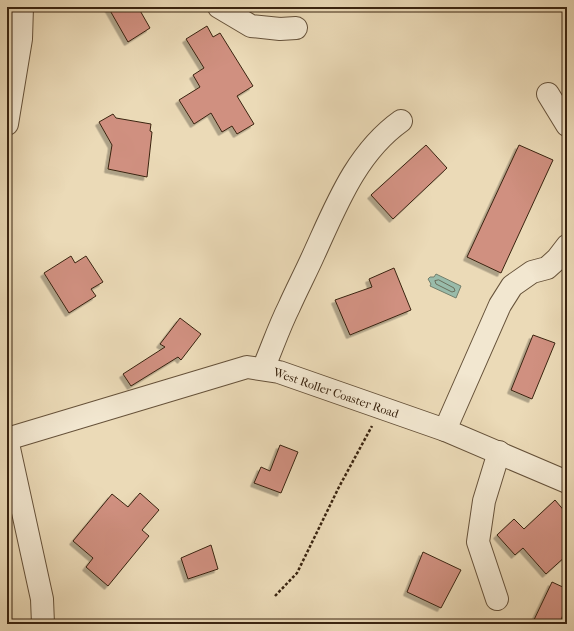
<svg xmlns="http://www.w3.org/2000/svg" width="574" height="631" viewBox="0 0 574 631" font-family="'IM FELL French Canon',serif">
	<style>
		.water { fill: #9ba; stroke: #737f6c }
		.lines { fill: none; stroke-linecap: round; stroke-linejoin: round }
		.shore { stroke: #6a705d; stroke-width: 1 }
		.building { fill: #d09080; stroke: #3a2410; filter: url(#shadow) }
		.minor-casing { stroke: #66523a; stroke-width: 24 }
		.path { stroke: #3a2410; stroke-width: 2.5; stroke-dasharray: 3 2; stroke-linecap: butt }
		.minor { stroke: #f2e7d0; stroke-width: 22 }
		.labels { text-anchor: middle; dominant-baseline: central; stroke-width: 3.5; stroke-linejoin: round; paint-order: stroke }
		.street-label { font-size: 12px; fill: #3a2410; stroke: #f2e7d0 }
	</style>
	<defs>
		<filter id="shadow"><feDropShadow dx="-3.5" dy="3.5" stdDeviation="0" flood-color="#0004"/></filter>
	</defs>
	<rect width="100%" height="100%" fill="#ebdab7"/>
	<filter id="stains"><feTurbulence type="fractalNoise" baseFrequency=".005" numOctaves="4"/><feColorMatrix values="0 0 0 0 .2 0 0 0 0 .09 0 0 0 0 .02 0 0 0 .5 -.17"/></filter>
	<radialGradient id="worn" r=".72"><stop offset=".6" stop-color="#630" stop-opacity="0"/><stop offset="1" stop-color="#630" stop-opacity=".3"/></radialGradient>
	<!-- water -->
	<polygon class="water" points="436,274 461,286 456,298 430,286 431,284 428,279 430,277 434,277"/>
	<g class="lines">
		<!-- shore -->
		<polygon class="shore" points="439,280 454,288 455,291 452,292 436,284 435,281"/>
	</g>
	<!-- building -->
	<g class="building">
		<polygon points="108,7 138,7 150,28 128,42"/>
		<polygon points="207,26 213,37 220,33 253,86 237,96 254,124 237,134 232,126 222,132 211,113 194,124 179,100 200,87 193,75 204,68 186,39"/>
		<polygon points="113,114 116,118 151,124 150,131 152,132 147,177 108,169 112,145 99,122"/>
		<polygon points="426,145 447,168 393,219 371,195"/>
		<polygon points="519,145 553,160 501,273 467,257"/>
		<polygon points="71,256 75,263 86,256 103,282 91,289 96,296 69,313 44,273"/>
		<polygon points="394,268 411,310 350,335 335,300 372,287 369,279"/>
		<polygon points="180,318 201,334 181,360 178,357 131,386 123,374 165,347 160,344"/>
		<polygon points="533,335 555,343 532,399 511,390"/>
		<polygon points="280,445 298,452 281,493 254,483 261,467 270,471"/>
		<polygon points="140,493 159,510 142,530 149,536 108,586 86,567 93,558 73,541 112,494 128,507"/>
		<polygon points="555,500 567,514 567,555 546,574 523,548 515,555 497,535 514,519 524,529"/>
		<polygon points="211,545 218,569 188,579 181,558"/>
		<polygon points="423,552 461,570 441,608 407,592"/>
		<polygon points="552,582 567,589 567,606 559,624 532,624"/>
	</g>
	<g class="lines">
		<!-- minor casing -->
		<g class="minor-casing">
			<g id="minor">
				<polyline points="219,7 251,26 280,29 296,28"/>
				<polyline points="548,94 567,125"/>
				<polyline points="7,124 21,39 22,7"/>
				<path d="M263,369C272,348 279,327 289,307C297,289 306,272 314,254C336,206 356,153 401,121"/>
				<polyline points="445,430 500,305 512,286 532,272 547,268 557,259 567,246"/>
				<polyline points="7,439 247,367 279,372 445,430 567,482"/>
				<polyline points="7,439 42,599 43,624"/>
				<polyline points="497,599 478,542 484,501 499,452"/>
			</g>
		</g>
		<!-- path -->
		<polyline class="path" points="275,596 297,573 339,487 372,426"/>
		<!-- minor -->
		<use href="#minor" class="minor"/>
	</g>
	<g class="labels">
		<!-- street labels -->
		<g class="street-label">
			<text transform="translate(336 393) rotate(19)">West Roller Coaster Road</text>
		</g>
	</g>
	<!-- margin -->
	<rect width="574" height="631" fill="none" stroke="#ebdab7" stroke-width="24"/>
	<rect x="8" y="8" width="558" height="615" fill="none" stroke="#3a2410" stroke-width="2"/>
	<rect x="12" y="12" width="550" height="607" fill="none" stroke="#3a2410"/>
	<rect width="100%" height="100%" filter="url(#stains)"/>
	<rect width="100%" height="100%" fill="url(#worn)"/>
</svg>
